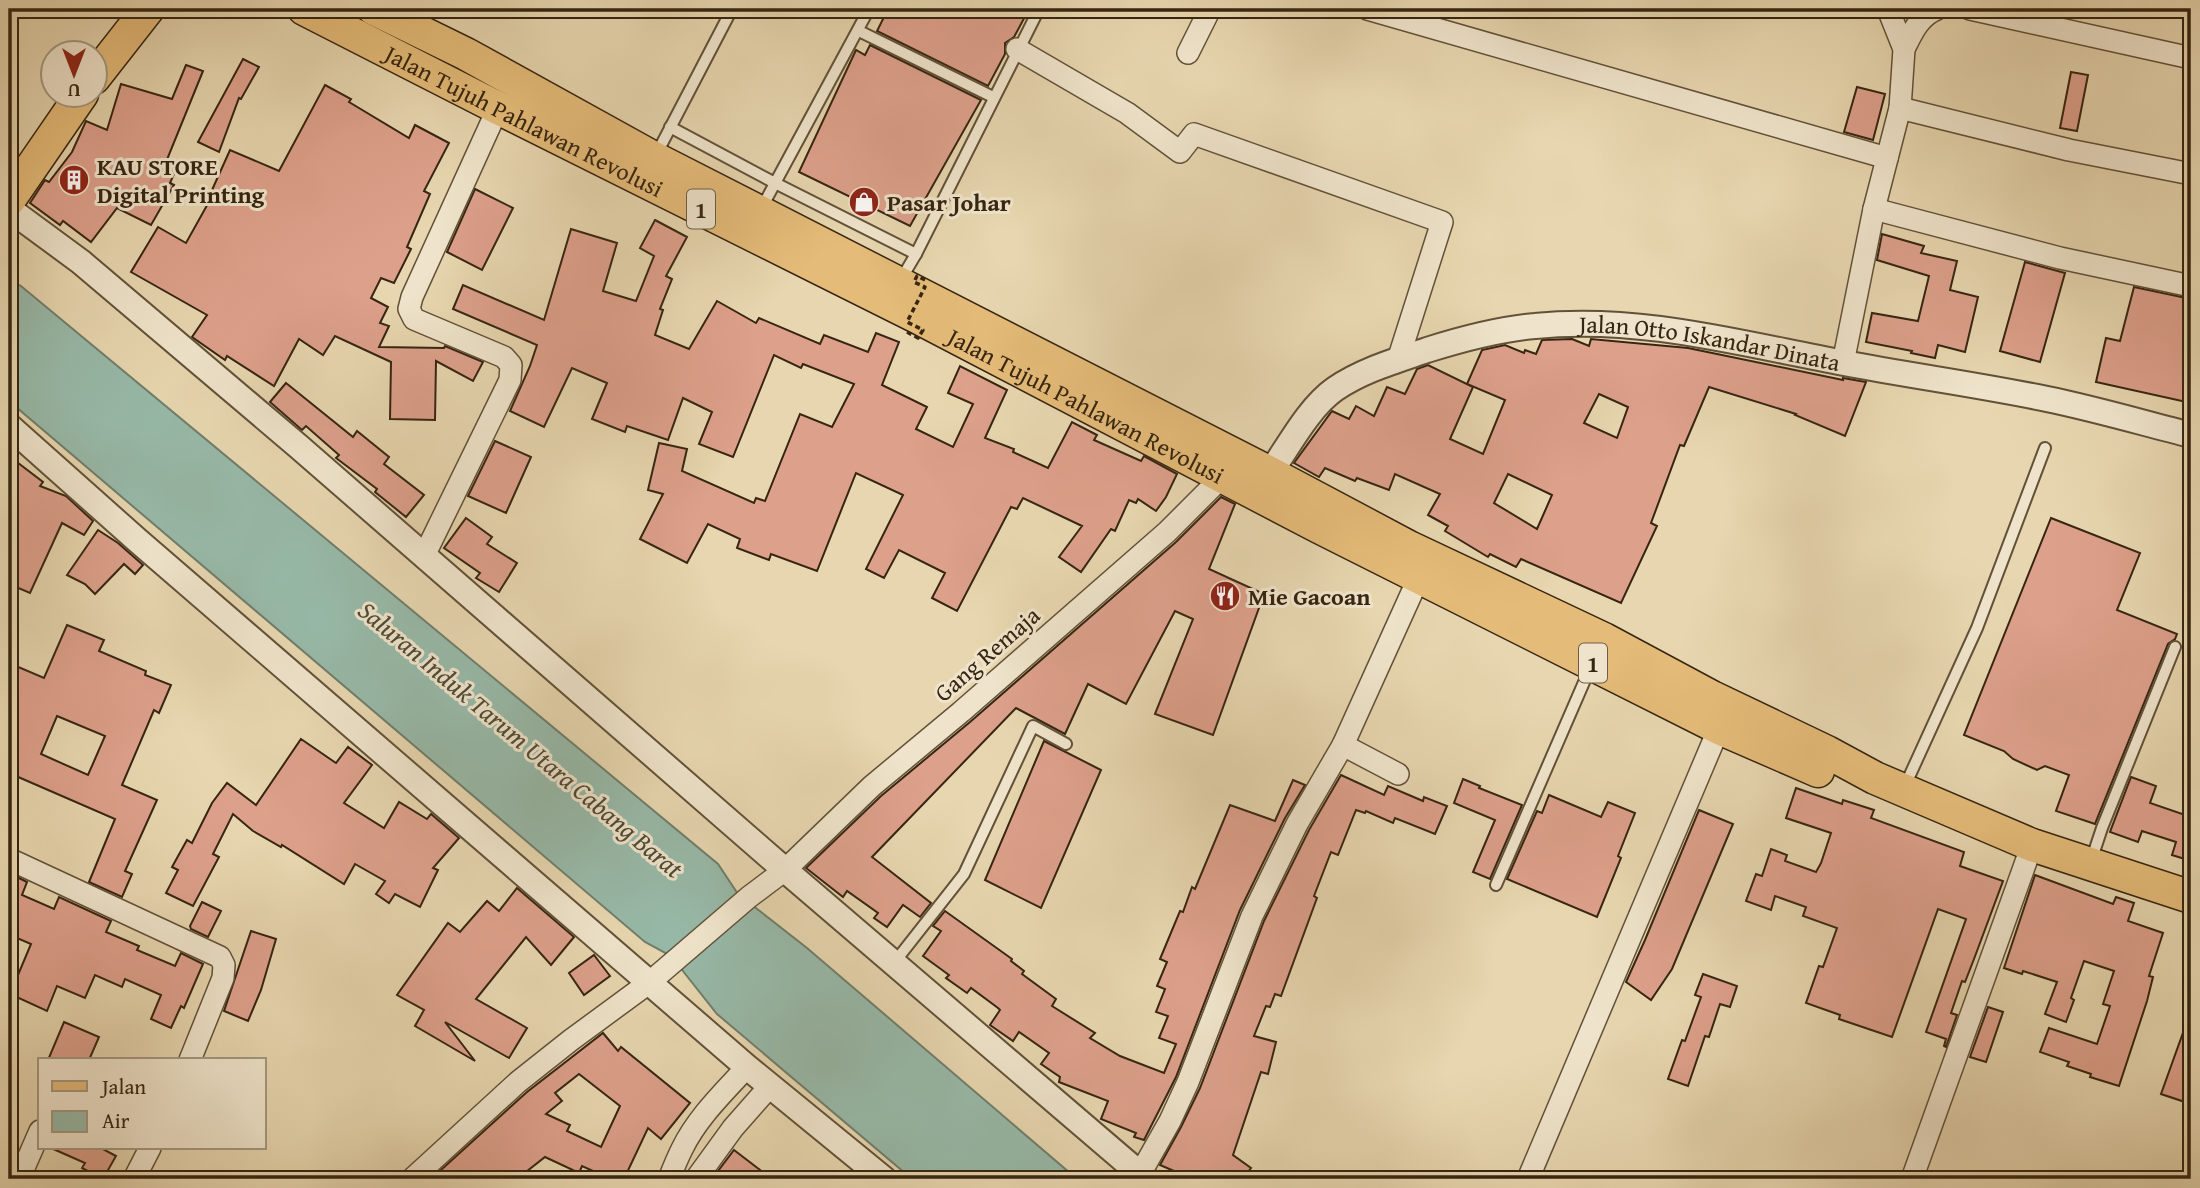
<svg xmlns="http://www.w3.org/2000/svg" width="2200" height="1188" viewBox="0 0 2200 1188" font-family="'Gentium Book Plus',serif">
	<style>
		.water { fill: #97b9a8; stroke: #707e6c; stroke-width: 2 }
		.building { fill: #dda08b; stroke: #362511; stroke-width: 2; fill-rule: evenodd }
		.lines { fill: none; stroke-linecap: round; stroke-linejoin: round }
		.service-casing { stroke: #625138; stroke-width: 14 }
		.minor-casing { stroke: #625138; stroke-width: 24 }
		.tertiary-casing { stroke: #625138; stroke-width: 28 }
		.primary-casing { stroke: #362511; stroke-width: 35 }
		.service { stroke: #efe4cb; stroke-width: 10 }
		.minor { stroke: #efe4cb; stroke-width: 21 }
		.tertiary { stroke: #efe4cb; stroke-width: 24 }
		.primary { stroke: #e4bb78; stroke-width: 32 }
		.path-bridge { stroke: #362511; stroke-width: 3.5; stroke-dasharray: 5 3.5; stroke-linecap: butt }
		.labels { text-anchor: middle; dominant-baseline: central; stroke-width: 6; stroke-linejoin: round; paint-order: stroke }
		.shield { fill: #efe4cb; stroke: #6e5e49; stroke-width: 2 }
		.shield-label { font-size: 23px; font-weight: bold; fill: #362511 }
		.street-label { font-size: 24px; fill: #362511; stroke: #efe4cb }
		.poi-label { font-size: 24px; font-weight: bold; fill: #362511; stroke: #efe4cb; text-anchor: start }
		.water-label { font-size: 26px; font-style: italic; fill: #4e4a37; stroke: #efe4cb }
	</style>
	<rect width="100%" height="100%" fill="#e7d6af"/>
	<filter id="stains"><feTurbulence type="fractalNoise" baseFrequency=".00286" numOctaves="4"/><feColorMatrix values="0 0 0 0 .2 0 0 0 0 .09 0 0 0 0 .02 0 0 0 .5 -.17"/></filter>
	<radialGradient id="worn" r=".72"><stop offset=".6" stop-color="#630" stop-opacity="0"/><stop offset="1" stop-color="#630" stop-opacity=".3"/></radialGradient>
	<!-- water -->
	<polygon class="water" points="9,280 21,286 718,864 738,894 807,948 1077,1179 912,1179 717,1014 671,956 645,942 9,401"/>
	<!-- building -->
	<g class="building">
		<polygon points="888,9 1029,9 1014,37 1005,43 1005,54 988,86 877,31"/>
		<polygon points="870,45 981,100 910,226 799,172 856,50 865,55"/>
		<polygon points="243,59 259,67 241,99 239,98 219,152 198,142"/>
		<polygon points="186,65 203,71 166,162 177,167 170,183 174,185 151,225 117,208 91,242 63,221 60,225 30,203 45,180 49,182 72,152 86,121 107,130 121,84 172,99"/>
		<polygon points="2071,72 2088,75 2077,131 2060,128"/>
		<polygon points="325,85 351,99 349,102 409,138 415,125 449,143 424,191 430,194 407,247 411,249 394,283 381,278 371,298 388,307 380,323 389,326 379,347 444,348 445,346 483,362 473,381 436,361 435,420 390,419 391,362 335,336 323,355 299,339 274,386 227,356 225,360 192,337 207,315 131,272 158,227 186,243 215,191 212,190 230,150 279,171"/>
		<polygon points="1857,87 1885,94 1873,140 1844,132"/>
		<polygon points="475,189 513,208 482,270 447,252"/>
		<polygon points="655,220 687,237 666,276 672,279 660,309 663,310 655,335 689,349 717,301 756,323 759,318 820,344 824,335 868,352 876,333 899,342 882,385 927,407 916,429 953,447 973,404 948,393 960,366 1007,390 985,438 1014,449 1013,452 1048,468 1072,422 1097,435 1094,440 1141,461 1144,456 1177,474 1166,497 1156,511 1138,499 1136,503 1129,500 1115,531 1111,529 1081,572 1059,557 1082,526 1023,498 1017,509 1011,507 957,611 932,598 945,573 899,550 884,578 866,569 903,495 856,473 817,571 771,554 769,560 737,548 740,539 708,524 687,563 640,539 663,494 648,490 659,443 687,449 682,471 754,503 756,498 765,501 800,414 832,427 854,384 803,364 801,368 774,355 733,457 699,444 712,412 683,398 668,440 627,426 625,432 592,419 607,383 572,368 544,427 510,411 530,366 537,345 453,309 463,285 544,320 571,229 617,243 603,291 636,301 654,256 640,248"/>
		<polygon points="1882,234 1924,246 1921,253 1957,261 1950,290 1978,297 1965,352 1938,345 1935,358 1911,353 1912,351 1866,342 1872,313 1918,321 1929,276 1877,260"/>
		<polygon points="2025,262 2065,273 2040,362 2000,351"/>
		<polygon points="2134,287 2191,299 2191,403 2096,382 2106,338 2120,341"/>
		<path d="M1572,339L1589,346L1591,339L1688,348L1843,380V378L1866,382L1845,436L1795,415L1796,414L1709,387L1684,446L1680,445L1651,523L1657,526L1621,603L1521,559L1516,567L1490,554L1488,557L1445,531L1448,526L1428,515L1440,494L1395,474L1389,490L1357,478L1355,481L1325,468L1319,477L1294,463L1332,411L1349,419L1356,406L1374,416L1387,387L1405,394L1417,369L1428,365L1473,387L1450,439L1483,454L1505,400L1467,384L1482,350L1505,345L1524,353L1525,350L1536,354L1542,340ZM1599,394L1628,407L1617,438L1584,423ZM1508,474L1552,495L1537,529L1494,503Z"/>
		<polygon points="286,383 353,437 357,431 389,457 384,464 424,495 406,517 375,492 377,489 336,458 339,455 306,426 302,430 270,402"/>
		<polygon points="495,441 531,457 506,513 468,496"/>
		<polygon points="9,456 43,482 40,486 66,496 93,521 84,535 62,523 30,593 9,584"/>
		<polygon points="1221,497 1235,504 1209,569 1264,594 1213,735 1155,714 1193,619 1175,611 1126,704 1088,684 1065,734 1016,708 872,857 931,903 920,917 903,905 887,927 874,918 878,913 847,891 843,897 806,868 881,796 970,722 1176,542"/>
		<polygon points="466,518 492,537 487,544 517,563 499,592 476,578 480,573 444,548"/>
		<polygon points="2051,518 2140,553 2117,610 2177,634 2175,639 2168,644 2095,824 2056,811 2069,775 2045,766 2037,770 2013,759 2004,751 1964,735"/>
		<polygon points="98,530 118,543 143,565 135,574 124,564 95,594 85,584 67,575"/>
		<path d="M67,625L104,640L99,651L146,671L145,675L171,685L159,713L154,710L122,785L157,800L125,871L132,874L122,897L89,882L115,819L9,773V663L44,678ZM57,716L105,736L88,775L41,754Z"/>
		<polygon points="301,739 336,763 348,747 372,765 344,803 384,828 399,802 427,819 431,814 459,838 433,868 438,870 420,907 395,894 389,903 376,894 385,881 355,864 344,884 282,845 281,847 253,831 233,814 213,854 219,857 193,906 166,893 178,870 172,867 187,840 192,843 212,803 227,783 256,805"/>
		<polygon points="1044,741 1101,770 1041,908 985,880"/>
		<polygon points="1341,775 1384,795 1388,786 1423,801 1424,797 1447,806 1435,834 1395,818 1393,823 1366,811 1365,813 1356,810 1338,855 1331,852 1314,896 1317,898 1281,996 1275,994 1270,1007 1266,1006 1254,1036 1276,1042 1268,1074 1261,1072 1233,1155 1251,1168 1243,1179 1168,1179 1174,1171 1160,1165 1181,1127 1200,1088 1264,921 1309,830"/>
		<polygon points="2131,777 2156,786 2150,803 2185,815 2188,805 2191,805 2191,861 2172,855 2176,842 2142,831 2138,842 2110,832"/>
		<polygon points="1463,779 1480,786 1479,788 1522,805 1490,879 1473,872 1495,820 1454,803"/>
		<polygon points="1293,780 1305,785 1285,818 1240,910 1176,1077 1144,1140 1134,1137 1136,1133 1101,1119 1108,1101 1059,1082 1060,1077 1041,1064 1049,1053 1019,1032 1013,1041 990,1025 1000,1010 998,1008 971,988 967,993 946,978 949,975 923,956 941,931 933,926 945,911 1012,959 1011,961 1024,971 1022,974 1056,999 1052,1006 1095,1033 1090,1038 1120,1056 1164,1073 1176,1044 1159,1038 1168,1016 1156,1012 1165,989 1157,986 1167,962 1160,959 1180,911 1183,912 1192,887 1195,889 1230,805 1275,821"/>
		<polygon points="1796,788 1842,804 1843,800 1874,810 1871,818 1964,852 1960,866 2003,881 1974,959 1965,982 1962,981 1951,1013 1957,1015 1946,1047 1944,1046 1946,1039 1926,1032 1966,919 1938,909 1892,1037 1839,1019 1840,1015 1806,1003 1819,966 1823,967 1837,928 1803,916 1806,907 1775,896 1771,910 1746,901 1756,874 1762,876 1771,849 1787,855 1785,861 1816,872 1821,863 1831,833 1786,818"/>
		<polygon points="1549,795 1601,817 1608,802 1635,813 1618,856 1621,858 1597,917 1507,879 1537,811 1542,813"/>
		<polygon points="1699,810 1733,824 1672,969 1651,1000 1626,982 1645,940"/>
		<polygon points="9,873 27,882 22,895 54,909 59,897 111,921 106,932 139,946 137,950 175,966 181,953 203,964 184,1008 181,1006 171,1028 151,1019 161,995 125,979 122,987 95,975 85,998 57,986 47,1011 10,994 31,944 10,935 17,918 13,916 9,925"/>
		<polygon points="2035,875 2113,904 2116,897 2134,903 2128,921 2163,933 2149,976 2153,977 2147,1001 2119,1086 2090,1077 2091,1074 2067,1066 2069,1062 2040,1052 2049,1028 2097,1044 2110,1006 2103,1004 2114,971 2084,961 2071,998 2074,1000 2066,1022 2045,1014 2057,982 2023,971 2022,974 2004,968"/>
		<polygon points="517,888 574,937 551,965 526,937 476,999 527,1028 509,1058 445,1022 475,1061 415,1026 424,1010 397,995 448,923 460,932 487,901 499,911"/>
		<polygon points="202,902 221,911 208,937 191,929 190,926"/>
		<polygon points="251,931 276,939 261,990 248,1021 224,1011"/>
		<polygon points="594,955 610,976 584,995 569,973"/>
		<polygon points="1703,974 1737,986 1730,1007 1720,1004 1709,1037 1705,1036 1688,1086 1668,1079 1682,1040 1685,1041 1701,997 1695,995"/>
		<polygon points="1988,1007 2003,1012 1986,1062 1970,1057"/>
		<polygon points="2189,1016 2191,1016 2191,1104 2161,1094"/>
		<polygon points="64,1022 99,1037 89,1060 48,1060"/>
		<path d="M603,1033L618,1051L621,1047L690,1103L661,1139L648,1128L624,1179H611L582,1166L579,1173L545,1157L517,1179H431L527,1092ZM579,1074L620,1106L601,1147L567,1131L570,1125L546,1114L562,1101L555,1093Z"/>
		<polygon points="51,1148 101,1148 116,1156 103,1179 82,1168 85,1163"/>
		<polygon points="734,1150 772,1179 712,1179"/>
	</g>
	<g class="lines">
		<!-- service casing -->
		<g class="service-casing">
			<g id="service">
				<polyline points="859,31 993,97"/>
				<polyline points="670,127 775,183 916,254"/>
				<polyline points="656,155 732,9"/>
				<polyline points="759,208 767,198 869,9"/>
				<polyline points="900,281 916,254 1039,9"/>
				<polyline points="1904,788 1977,628 2045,448"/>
				<polyline points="2091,861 2102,828 2175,647"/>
				<polyline points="1496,885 1591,666"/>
				<polyline points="894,963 964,874 1033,726 1066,744"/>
			</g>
		</g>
		<!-- minor casing -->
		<g class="minor-casing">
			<g id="minor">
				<polyline points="1367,9 1887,158"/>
				<polyline points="1970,9 2191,58"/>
				<polyline points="412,29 423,9"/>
				<polyline points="1017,49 1127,113 1180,152 1194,134 1442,222 1398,360"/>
				<path d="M1904,49C1912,33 1919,16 1937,9"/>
				<polyline points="1188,53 1210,9"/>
				<polyline points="1900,108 2069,150 2191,174"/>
				<polyline points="1874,209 2060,258 2191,286"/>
				<polyline points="1843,363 1874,209 1900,108 1904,49 1888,9"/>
				<polyline points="424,556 510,380 511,365 504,357 414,319 409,309 412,297 498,108"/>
				<polyline points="1343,745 1398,774"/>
				<polyline points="9,859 220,957 224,965 223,978 190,1060"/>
				<polyline points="1140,1174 1170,1121 1188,1082 1252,916 1297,824 1343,745 1419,577"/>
				<polyline points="19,1179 40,1131"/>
				<polyline points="134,1179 150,1148"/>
				<polyline points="412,1179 518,1082 571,1040 650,982 749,897 785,870 872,786 961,712 1167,532 1222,477"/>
				<path d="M669,1179C673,1169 677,1159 682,1149C697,1118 723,1093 747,1067"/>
				<polyline points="696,1179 733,1128 770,1086"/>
				<polyline points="1528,1179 1719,728"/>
				<polyline points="1912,1179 2032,845"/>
			</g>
		</g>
		<!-- tertiary casing -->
		<g class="tertiary-casing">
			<g id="tertiary">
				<polyline points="9,209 81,262 298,446 785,870 1146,1179"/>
				<polyline points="9,426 137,540 747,1067 884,1179"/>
				<path id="s1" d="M1270,473C1288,447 1309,407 1335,389C1363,370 1395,361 1427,350C1462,339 1498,329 1535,326C1639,315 1742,344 1844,363C1912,376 1980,385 2047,399C2096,409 2143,423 2191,435"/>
			</g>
		</g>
		<!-- primary casing -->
		<g class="primary-casing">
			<g id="primary">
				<path id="s2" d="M304,9L498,108L915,316L1319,527L1719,728L1818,771"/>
				<polyline points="374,9 466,54 654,158 1270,473 1409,547 1604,639 1712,697 1827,752 1875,778 2032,845 2191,897"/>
				<polyline points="94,78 148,9"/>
				<polyline points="9,200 82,94"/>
			</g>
		</g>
		<!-- service -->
		<use href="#service" class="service"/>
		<!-- minor -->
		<use href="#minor" class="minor"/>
		<!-- tertiary -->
		<use href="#tertiary" class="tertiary"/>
		<!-- primary -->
		<use href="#primary" class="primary"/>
		<!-- path-bridge -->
		<polyline class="path-bridge" points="907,332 918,338 923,330 907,322 925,287 914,282 917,276 925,280"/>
	</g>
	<!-- icons -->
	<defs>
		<g id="building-disc" transform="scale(1.575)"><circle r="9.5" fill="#8f2418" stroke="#efe4cb"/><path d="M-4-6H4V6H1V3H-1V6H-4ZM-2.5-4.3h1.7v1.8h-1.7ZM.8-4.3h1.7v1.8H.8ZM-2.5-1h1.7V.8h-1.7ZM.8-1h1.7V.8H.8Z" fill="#fff"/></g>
		<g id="shop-disc" transform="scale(1.575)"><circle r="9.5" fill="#8f2418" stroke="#efe4cb"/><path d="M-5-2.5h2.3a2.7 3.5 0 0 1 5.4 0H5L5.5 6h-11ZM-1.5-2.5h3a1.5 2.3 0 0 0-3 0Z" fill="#fff"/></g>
		<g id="restaurant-disc" transform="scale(1.575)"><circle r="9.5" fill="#8f2418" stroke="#efe4cb"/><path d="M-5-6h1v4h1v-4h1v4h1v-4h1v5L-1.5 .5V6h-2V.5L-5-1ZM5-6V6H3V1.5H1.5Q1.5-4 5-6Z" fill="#fff"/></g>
	</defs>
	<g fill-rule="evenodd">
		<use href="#building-disc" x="74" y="180"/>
		<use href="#shop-disc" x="864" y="202"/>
		<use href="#restaurant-disc" x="1225" y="596"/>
	</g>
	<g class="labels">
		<!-- shield labels -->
		<g class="shield">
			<rect x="687" y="189.5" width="28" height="39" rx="5"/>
			<rect x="1579" y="643.5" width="28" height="39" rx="5"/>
		</g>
		<g class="shield-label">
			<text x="701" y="209">1</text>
			<text x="1593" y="663">1</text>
		</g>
		<!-- street labels -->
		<g class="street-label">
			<text stroke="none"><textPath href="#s2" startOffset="247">Jalan Tujuh Pahlawan Revolusi</textPath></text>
			<text stroke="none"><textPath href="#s1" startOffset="494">Jalan Otto Iskandar Dinata</textPath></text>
			<text stroke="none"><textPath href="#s2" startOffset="877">Jalan Tujuh Pahlawan Revolusi</textPath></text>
			<text transform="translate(987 654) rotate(-41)">Gang Remaja</text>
		</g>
		<!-- poi labels -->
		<g class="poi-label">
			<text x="97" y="166">KAU STORE<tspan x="97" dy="28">Digital Printing</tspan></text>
			<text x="887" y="202">Pasar Johar</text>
			<text x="1248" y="596">Mie Gacoan</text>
		</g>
		<!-- water labels -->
		<g class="water-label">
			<text transform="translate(521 739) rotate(40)">Saluran Induk Tarum Utara Cabang Barat</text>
		</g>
	</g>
	<!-- margin -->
	<rect width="2200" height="1188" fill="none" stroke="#e7d6af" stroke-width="35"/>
	<rect x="10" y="10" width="2179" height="1167" fill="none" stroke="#362511" stroke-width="3.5"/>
	<rect x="18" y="18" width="2165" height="1153" fill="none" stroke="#362511" stroke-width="2"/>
	<!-- legend -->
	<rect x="38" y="1058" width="228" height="91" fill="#efe4cb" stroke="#a59881" stroke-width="2"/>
	<rect x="52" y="1081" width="35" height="10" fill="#e4bb78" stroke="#a59881" stroke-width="2"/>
	<text x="102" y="1094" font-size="21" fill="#362511">Jalan</text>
	<rect x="52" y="1111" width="35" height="21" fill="#97b9a8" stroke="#a59881" stroke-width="2"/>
	<text x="102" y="1128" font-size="21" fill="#362511">Air</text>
	<!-- north arrow -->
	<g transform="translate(74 74) rotate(180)"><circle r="33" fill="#efe4cb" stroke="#a59881" stroke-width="2"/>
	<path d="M0-5L12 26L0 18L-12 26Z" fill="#8f2418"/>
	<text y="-10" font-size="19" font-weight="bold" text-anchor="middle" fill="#362511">U</text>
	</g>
	<rect width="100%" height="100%" filter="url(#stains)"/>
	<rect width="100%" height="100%" fill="url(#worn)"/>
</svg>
